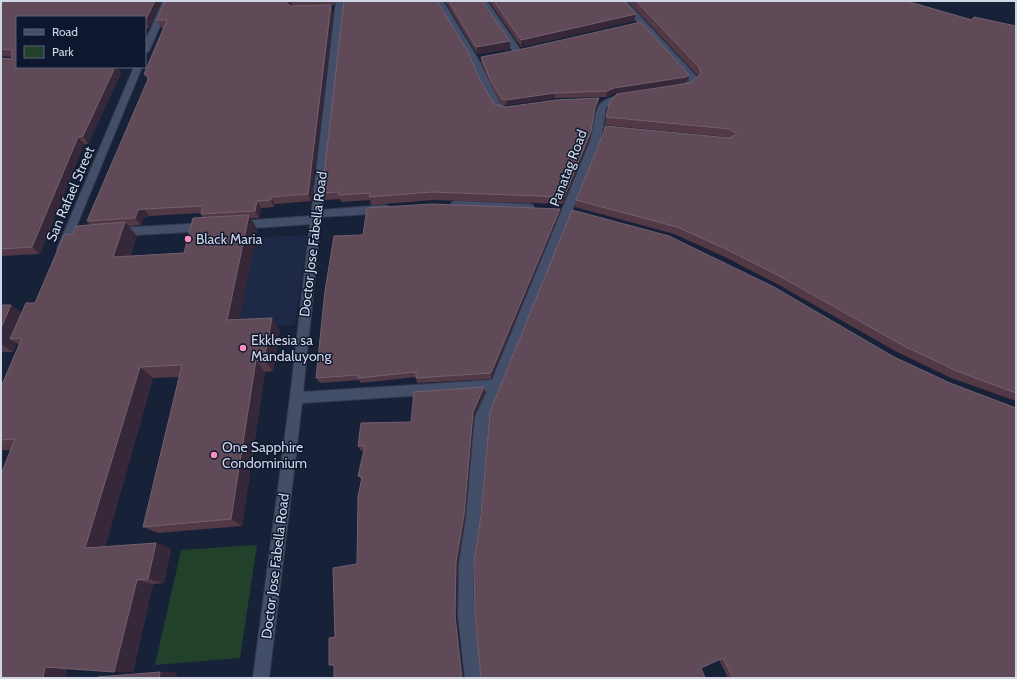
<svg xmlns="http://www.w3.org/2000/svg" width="1017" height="679" viewBox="0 0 1017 679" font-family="Cabin,sans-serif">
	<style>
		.built { fill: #1e2946 }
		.green { fill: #21412b }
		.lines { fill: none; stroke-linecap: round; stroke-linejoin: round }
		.minor-casing { stroke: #353a4e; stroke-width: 2 }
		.minor { fill: #434e68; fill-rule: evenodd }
		.wall { fill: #533946; fill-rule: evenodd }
		.shaded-wall { fill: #362839 }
		.building { fill: #614a57; stroke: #72606e }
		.poi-dot { fill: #fc8fc2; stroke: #0e172d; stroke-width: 1.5 }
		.labels { text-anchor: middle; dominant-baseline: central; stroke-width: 3; stroke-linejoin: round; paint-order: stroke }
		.street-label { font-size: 14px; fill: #cfd6e6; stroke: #0e172d }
		.poi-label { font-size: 14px; fill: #cfd6e6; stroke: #0e172d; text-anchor: start }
	</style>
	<rect width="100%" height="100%" fill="#172138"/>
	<!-- built -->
	<polygon class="built" points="308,235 295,325 175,334 198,240"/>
	<!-- green -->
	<polygon class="green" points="257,545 240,658 155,665 181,550"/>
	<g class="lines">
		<!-- minor casing -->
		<g class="minor-casing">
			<g id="minor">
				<polygon points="163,1 171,1 149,51 145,53 145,42"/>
				<path d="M336,1H344L322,210L384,205L388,206L389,209L388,212L384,213L321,217L303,392L492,380L591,139C598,106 592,100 629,93L633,96L632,98L613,103L606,108L601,139L489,417L480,518L473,564L474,617L481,678H465L458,617L459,564L466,518L475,417L487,391L302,403L269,678H253L290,398L310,224L239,229L235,228L234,225L235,222L239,221L311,216Z"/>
				<polygon points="435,1 443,1 478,59 500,103 504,107 511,108 513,110 511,112 499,112 493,107 470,59"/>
				<polygon points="479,1 487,1 522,52 521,54 515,54"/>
				<path d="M618,1H626L696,76L697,82C692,88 685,91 677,89L676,87L677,85L689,81V78Z"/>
				<polygon points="134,67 142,67 67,249 66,252 62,253 58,252 57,249"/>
				<polygon points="456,201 529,204 533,205 534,208 533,211 529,212 456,209 452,208 451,205 452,202"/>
				<polygon points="207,223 211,224 212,227 211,230 207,231 117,236 113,235 112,232 113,229 117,228"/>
			</g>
		</g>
		<!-- minor -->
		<use href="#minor" class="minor"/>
	</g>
	<!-- wall -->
	<g class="wall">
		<polygon points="1,1 162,1 149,28 145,28 145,17 17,17 17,67 117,67 121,73 88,144 84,144 40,254 1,256 1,58 11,59 12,57 1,56"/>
		<path d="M165,1H336L334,5H318H331L333,13L311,201L275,204L274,207L261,208L259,218H251L257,229L239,319L280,330L273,371L265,372L242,526L158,533L143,527L179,377L153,378L105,547L156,543L171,549L164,583L153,584L133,672L67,669L66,678H1L11,450H1V387L19,345L16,343L13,352H1V305L22,312L35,303L72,234L90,225L87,221L148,80L144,74L164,28H161L157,20ZM201,213V214L203,218L184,253L130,256L137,236L128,226L141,225L144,217L149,216Z"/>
		<polygon points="445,1 482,1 510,41 510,49 477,54"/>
		<polygon points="489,1 624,1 636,14 634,21 521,47"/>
		<polygon points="628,1 906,1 972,20 974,17 1016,26 1016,401 951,378 897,352 779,285 725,257 674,234 575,207 576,200 729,138 727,137 605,125 606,117 690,83 697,77 697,75"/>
		<polygon points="481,57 688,80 684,83 613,94 606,97 555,98 506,105 502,105 491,86 481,62"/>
		<polygon points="480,80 494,104 506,107 599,98 598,106 594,115 590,139 563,204 433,200 371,205 370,200 341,202 340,199 325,200 322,193"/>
		<polygon points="559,215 491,379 417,383 416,377 361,383 359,380 320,383 316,378 363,235"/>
		<polygon points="894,357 950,383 1016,678 728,678 719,660 481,678"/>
		<polygon points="484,387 485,393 474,417 465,518 458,564 456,617 334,666 329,665 335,637 357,564 362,480 358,476 364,451 361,451 358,446 411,422"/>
	</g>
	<!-- shaded-wall -->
	<g class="shaded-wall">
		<polygon points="155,1 162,1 149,28 145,21"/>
		<polygon points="287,1 291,1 293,6 288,9 285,2"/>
		<polygon points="331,5 333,13 311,201 308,194"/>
		<polygon points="636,14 634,21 521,47 521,40"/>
		<polygon points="510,41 510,49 477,54 476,47"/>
		<polygon points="115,67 117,67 121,73 88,144 83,136"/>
		<polygon points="689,75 688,80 684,83 613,94 606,97 607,91 614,88"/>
		<polygon points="555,93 555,98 506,105 506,100"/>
		<polygon points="599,98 598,106 594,115 590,139 563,204 564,197 595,107"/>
		<polygon points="78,137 84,144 40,254 32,247"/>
		<polygon points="271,197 275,204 274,207 271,200"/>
		<polygon points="257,201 261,208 259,218 255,211"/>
		<polygon points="144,209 149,216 144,217 141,225 135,218 138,210"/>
		<polygon points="560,209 559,215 491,379 491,373"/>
		<polygon points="249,215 257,229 237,332 227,320"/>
		<polygon points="125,222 137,236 126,271 113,257"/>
		<polygon points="11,305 27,316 10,339 16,343 13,352 1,344 1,328"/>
		<polygon points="272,318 280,330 273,371 264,360"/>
		<polygon points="256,360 265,372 242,526 231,519"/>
		<polygon points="140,367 153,378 103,554 85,548"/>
		<polygon points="484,387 485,393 474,417 465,518 458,564 456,617 463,678 462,678 455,616 456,562 473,412"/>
		<polygon points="156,543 171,549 164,583 148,579"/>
		<polygon points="137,580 153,584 133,672 114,672"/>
		<polygon points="45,667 67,668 66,678 43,678"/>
		<polygon points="160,672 177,672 176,678 159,678"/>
	</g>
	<!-- building -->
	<g class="building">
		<polygon points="1,1 155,1 145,21 145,17 17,17 17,67 115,67 83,136 78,137 32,247 1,249 1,58 11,59 12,57 12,50 1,49"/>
		<polygon points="165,1 287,1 285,2 291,6 331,5 308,194 271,197 271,200 257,201 255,211 201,214 203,206 144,209 138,210 135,218 87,221 149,77 144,74 167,20 157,20"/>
		<polygon points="344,1 437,1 468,52 480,80 494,104 506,107 556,100 599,98 595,107 591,131 564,197 432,192 369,197 370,193 339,195 339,192 322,193"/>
		<polygon points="449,1 482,1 510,41 476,47"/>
		<polygon points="494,1 624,1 636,14 521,40"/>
		<polygon points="636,1 906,1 972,20 974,17 1016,26 1016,393 959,372 904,346 783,278 728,250 677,227 576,200 604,132 605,126 730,138 737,134 730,129 606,117 610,101 617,94 690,83 701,74 699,67"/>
		<polygon points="641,22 689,75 686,77 614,88 607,91 555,93 506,100 502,99 491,81 481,57 518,50"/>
		<polygon points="432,204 560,209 491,373 416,378 416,372 358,378 358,375 316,378 325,291 334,236 363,235 367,208"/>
		<polygon points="572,210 669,236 774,287 894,357 950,383 1016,408 1016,678 733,678 723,658 701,668 705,678 481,678 475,616 474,562 481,515 490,412"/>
		<polygon points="249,215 227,320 272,318 264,360 256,360 231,519 143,527 182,365 140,367 85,548 156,543 148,579 137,580 114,672 45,667 43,678 1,678 1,474 15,439 1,440 1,387 22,338 10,339 26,303 35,303 64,235 72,234 76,226 125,222 113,257 184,253 193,218"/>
		<polygon points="1,305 11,305 1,328"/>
		<polygon points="484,387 473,412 464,515 456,562 455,616 462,678 334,678 334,665 329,665 329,638 335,637 333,568 357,564 358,497 362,477 358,476 365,446 358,446 361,423 411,422 414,392"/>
		<polygon points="160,672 159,678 97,678 97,677"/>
	</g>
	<!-- markers -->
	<g class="poi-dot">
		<circle cx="188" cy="239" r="4"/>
		<circle cx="243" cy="348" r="4"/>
		<circle cx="214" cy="455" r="4"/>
	</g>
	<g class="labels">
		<!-- street labels -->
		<g class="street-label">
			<text transform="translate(568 168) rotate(-69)">Panatag Road</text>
			<text transform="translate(70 194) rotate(-67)">San Rafael Street</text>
			<text transform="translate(313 244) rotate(-83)">Doctor Jose Fabella Road</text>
			<text transform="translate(275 566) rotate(-83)">Doctor Jose Fabella Road</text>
		</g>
		<!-- poi labels -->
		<g class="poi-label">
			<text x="196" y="239">Black Maria</text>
			<text x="251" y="340">Ekklesia sa<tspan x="251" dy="16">Mandaluyong</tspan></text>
			<text x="222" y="447">One Sapphire<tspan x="222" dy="16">Condominium</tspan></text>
		</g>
	</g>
	<!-- border -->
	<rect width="1017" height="679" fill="none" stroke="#cfd6e6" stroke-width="4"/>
	<!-- legend -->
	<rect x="16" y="16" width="130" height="52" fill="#0e172d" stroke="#5b6377"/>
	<rect x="24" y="29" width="20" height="6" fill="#434e68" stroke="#5b6377"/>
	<text x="52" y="36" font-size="12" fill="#cfd6e6">Road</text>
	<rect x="24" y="46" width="20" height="12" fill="#21412b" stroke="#5b6377"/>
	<text x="52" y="56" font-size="12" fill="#cfd6e6">Park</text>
</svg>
